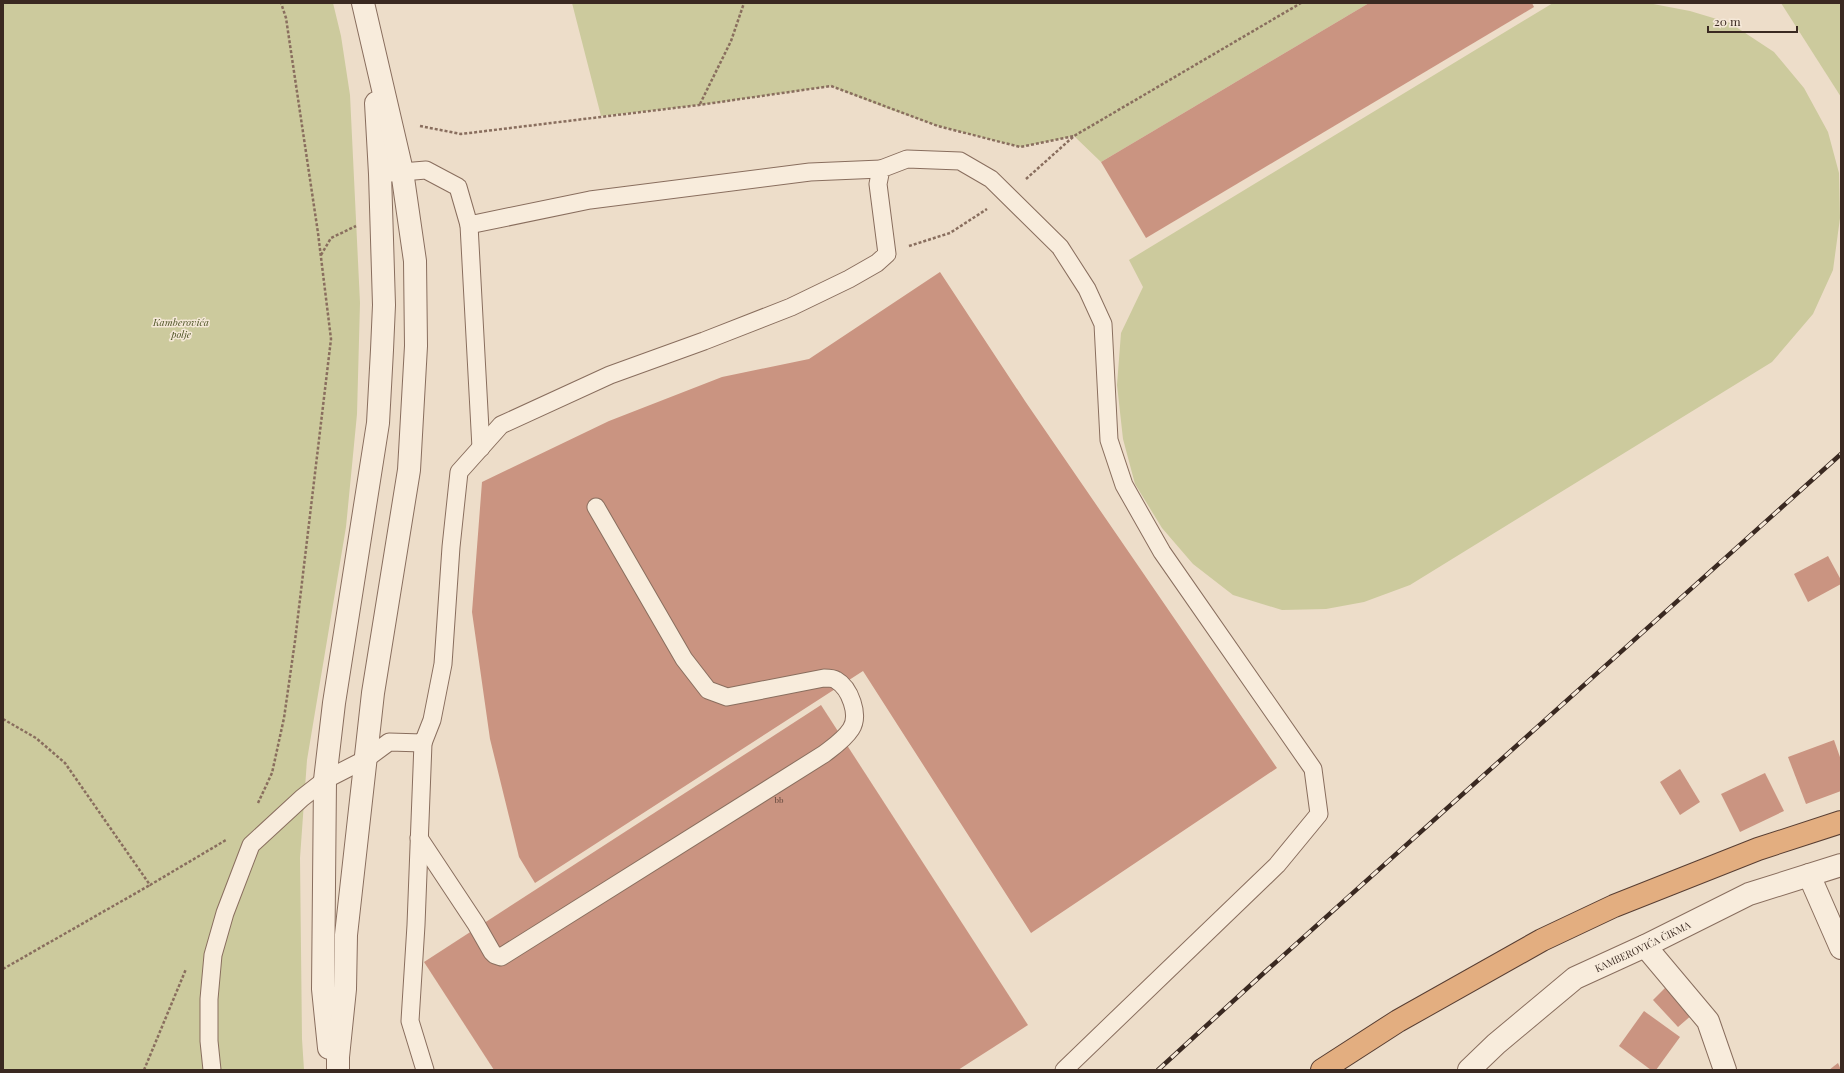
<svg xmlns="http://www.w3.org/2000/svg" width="1844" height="1073" viewBox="0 0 1844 1073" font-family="'Playfair Display',serif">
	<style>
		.green { fill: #ccca9d }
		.building { fill: #ca9481 }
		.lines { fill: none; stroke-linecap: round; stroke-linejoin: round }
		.service-casing { stroke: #896e5e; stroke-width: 19 }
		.minor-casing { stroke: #896e5e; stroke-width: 24 }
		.tertiary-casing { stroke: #896e5e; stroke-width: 24 }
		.trunk-casing { stroke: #583e32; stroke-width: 24 }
		.path { stroke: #896e5e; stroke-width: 2.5; stroke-dasharray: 3 2; stroke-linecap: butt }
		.service { stroke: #f8ecdc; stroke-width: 17 }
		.minor { stroke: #f8ecdc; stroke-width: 22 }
		.tertiary { stroke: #f8ecdc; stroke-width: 22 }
		.trunk { stroke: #e3ae80; stroke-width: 22 }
		.rail-casing { stroke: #3a2921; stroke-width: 4.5 }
		.rail { stroke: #f5e8d8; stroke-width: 3; stroke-dasharray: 9; stroke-linecap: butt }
		.labels { text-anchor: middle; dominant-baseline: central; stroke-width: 3; stroke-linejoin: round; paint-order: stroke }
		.number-label { font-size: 8px; fill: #5e4439 }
		.park-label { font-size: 10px; font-style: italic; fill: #515628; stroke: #f5e8d8 }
		.street-label { font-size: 10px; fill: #3a2921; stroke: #f5e8d8 }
	</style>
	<rect width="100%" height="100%" fill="#edddc9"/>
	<!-- green -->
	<g class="green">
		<polygon points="3,3 333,3 341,36 350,95 360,303 357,414 346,527 307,760 300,858 302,1039 304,1070 3,1070"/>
		<polygon points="572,3 1369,3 1101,162 1074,136 1020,147 938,126 886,108 831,86 699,105 601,116"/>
		<polygon points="1553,3 1648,3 1690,11 1730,23 1774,52 1804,88 1828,132 1839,173 1840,218 1833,270 1813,314 1772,362 1410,585 1364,602 1326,609 1282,610 1233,595 1193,564 1162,528 1135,484 1123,439 1117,385 1121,333 1143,287 1129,260"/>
		<polygon points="1781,3 1841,3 1841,97"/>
	</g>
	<!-- building -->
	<g class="building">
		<polygon points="1369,3 1532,3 1534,7 1146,238 1101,162"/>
		<polygon points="940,272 1025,401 1277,768 1031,933 863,671 535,883 519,857 490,739 472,612 482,482 609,421 722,377 809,359"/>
		<polygon points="1828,556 1841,580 1841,584 1808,602 1794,574"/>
		<polygon points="821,705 1028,1025 958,1070 494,1070 424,962"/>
		<polygon points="1834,740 1841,760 1841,791 1806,804 1788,757"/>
		<polygon points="1680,769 1700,802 1680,815 1660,782"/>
		<polygon points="1765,773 1784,811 1740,832 1721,794"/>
		<polygon points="1667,986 1693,1014 1678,1027 1653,1000"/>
		<polygon points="1644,1011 1680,1037 1656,1070 1651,1070 1619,1046"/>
		<polygon points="1838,1063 1841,1070 1829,1070"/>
	</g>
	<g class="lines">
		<!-- service casing -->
		<g class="service-casing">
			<g id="service">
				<polyline points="390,173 426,170 458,187 469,225 590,200 810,172 881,169"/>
				<polyline points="469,225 481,448"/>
				<polyline points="423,743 416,925 410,1021 425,1070"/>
				<path d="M419,838L476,924L492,952L495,955L501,957L824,754C833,747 844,740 851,729C860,715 850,688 836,680C833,678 828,678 824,678L727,697L708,690L684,659L596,507"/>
				<polyline points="212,1070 209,1041 209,999 213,955 225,913 251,845 302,798 325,780 366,759 389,742 423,743 432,720 443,664 451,547 459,472 501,425 610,375 704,341 791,307 849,279 877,263 887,254 878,184 881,169 907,159 960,161 991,179 1060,247 1087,289 1103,324 1109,440 1124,485 1162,552 1313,769 1319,814 1277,865 1064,1070"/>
			</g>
		</g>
		<!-- minor casing -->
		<g class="minor-casing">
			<g id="minor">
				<polyline points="1809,875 1841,948"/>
				<polyline points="1645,946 1708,1021 1725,1070"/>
				<path id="s1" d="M1469,1070L1496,1044L1575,978L1645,946L1749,894L1841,865"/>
			</g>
		</g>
		<!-- tertiary casing -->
		<g class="tertiary-casing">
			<g id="tertiary">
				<polyline points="329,1048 323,989 325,780 334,703 378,423 382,350 384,305 380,174 376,103"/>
				<polyline points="338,1070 338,1057 345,989 346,935 373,693 409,470 416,346 415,261 402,171 363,3"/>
			</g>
		</g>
		<!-- trunk casing -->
		<g class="trunk-casing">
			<polyline id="trunk" points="1322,1070 1398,1021 1542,940 1614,906 1758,849 1841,822"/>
		</g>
		<!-- path -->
		<g class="path">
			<polyline points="700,104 731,41 744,3"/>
			<polyline points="420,126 461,134 699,105 831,86 938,126 1020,147 1074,136"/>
			<polyline points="1026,179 1074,136 1301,3"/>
			<polyline points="909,246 950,233 987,209"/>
			<polyline points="321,255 331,238 356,226"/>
			<polyline points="3,719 36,738 65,763 150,885 226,840"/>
			<polyline points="258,803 272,773 284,718 295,641 331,339 318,233 286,18 281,3"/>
			<polyline points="3,969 150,885"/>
			<polyline points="144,1070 186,969"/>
		</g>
		<!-- service -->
		<use href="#service" class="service"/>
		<!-- minor -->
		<use href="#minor" class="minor"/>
		<!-- tertiary -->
		<use href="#tertiary" class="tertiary"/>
		<!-- trunk -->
		<use href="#trunk" class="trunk"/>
		<!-- rail casing -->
		<g class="rail-casing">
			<polyline id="rail" points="1158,1070 1266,971 1841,454"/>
		</g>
		<!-- rail -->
		<use href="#rail" class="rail"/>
	</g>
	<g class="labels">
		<!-- number labels -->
		<g class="number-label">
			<text x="779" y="799">bb</text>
		</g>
		<!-- park labels -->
		<g class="park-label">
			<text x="181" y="322">Kamberovića<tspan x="181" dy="12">polje</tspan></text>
		</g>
		<!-- street labels -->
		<g class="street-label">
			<text stroke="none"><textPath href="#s1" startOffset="215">KAMBEROVIĆA ČIKMA</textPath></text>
		</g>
	</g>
	<!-- border -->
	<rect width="1844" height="1073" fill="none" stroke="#3a2921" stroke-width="8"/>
	<!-- scale -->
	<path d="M1708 26v6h89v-6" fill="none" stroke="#3a2921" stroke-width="2"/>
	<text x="1714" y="26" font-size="12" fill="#3a2921" stroke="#f5e8d8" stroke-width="3" paint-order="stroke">20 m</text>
</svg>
